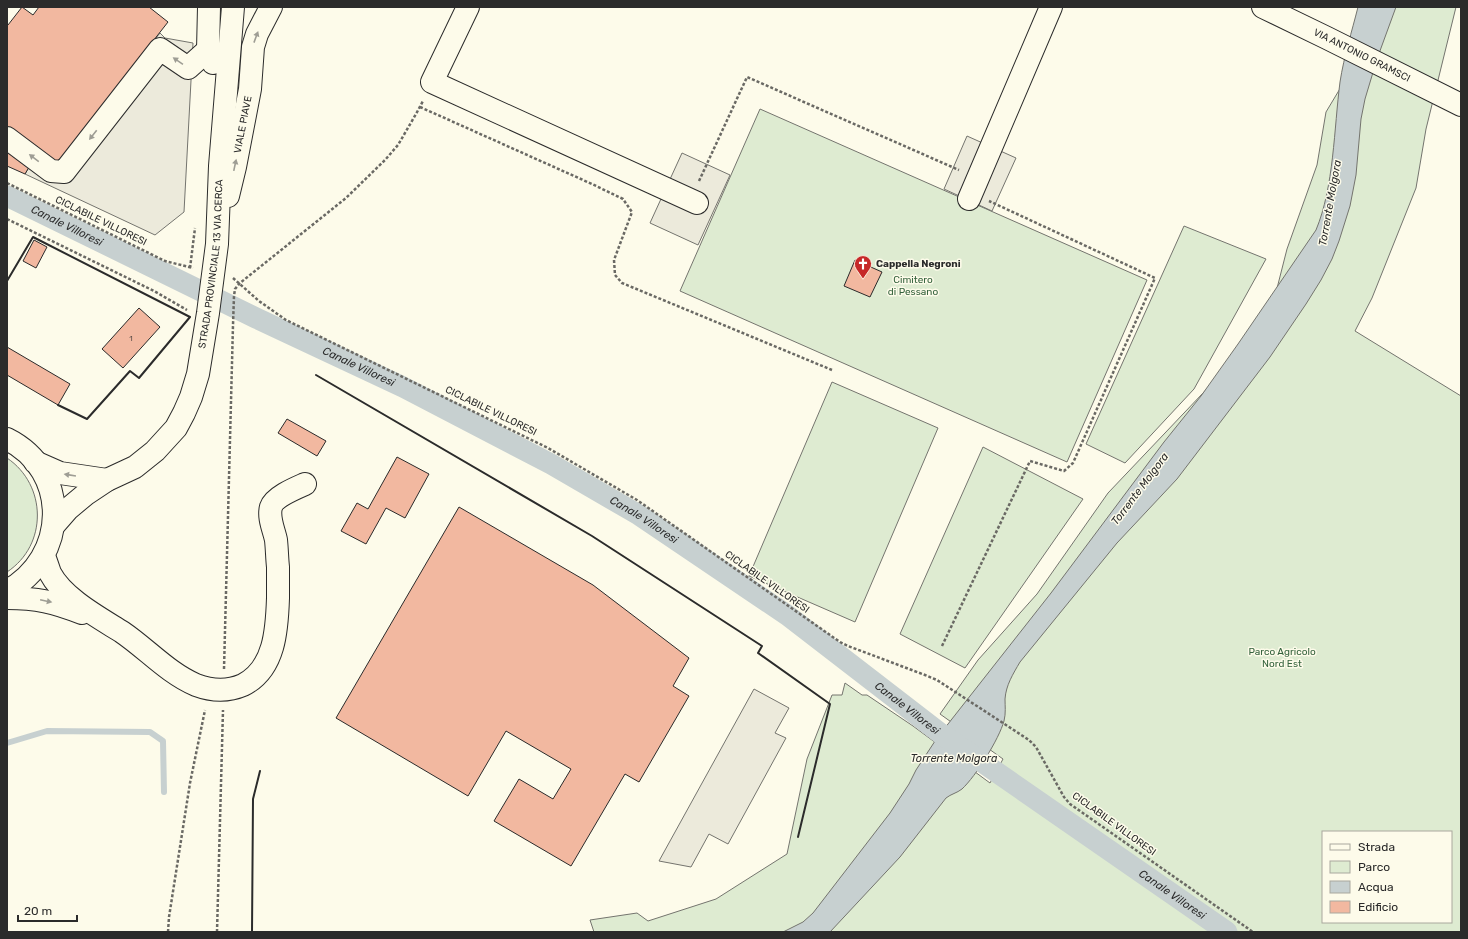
<svg xmlns="http://www.w3.org/2000/svg" width="1468" height="939" viewBox="0 0 1468 939" font-family="Rubik,sans-serif">
	<style>
		.green { fill: #deebd1; stroke: #74746e; fill-rule: evenodd }
		.parking { fill: #eceadb; stroke: #74746e }
		.water { fill: #c7d0d0; stroke: #74746e }
		.lines { fill: none; stroke-linecap: round; stroke-linejoin: round }
		.stream { stroke: #c7d0d0; stroke-width: 6 }
		.canal { stroke: #c7d0d0; stroke-width: 21 }
		.building { fill: #f2b8a0; stroke: #2b2b2b }
		.minor-casing { stroke: #2b2b2b; stroke-width: 24 }
		.path { stroke: #6a6964; stroke-width: 2.5; stroke-dasharray: 3 2; stroke-linecap: butt }
		.minor { stroke: #fdfbea; stroke-width: 22 }
		.wall { stroke: #2b2b2b; stroke-width: 2 }
		.oneway { fill: #9e9d94 }
		.labels { text-anchor: middle; dominant-baseline: central; stroke-width: 3; stroke-linejoin: round; paint-order: stroke }
		.number-label { font-size: 8px; fill: #5d4e48 }
		.street-label { font-size: 10px; fill: #2b2b2b; stroke: #fdfbea }
		.poi-label { font-size: 10px; font-weight: bold; fill: #2b2b2b; stroke: #fdfbea; text-anchor: start }
		.park-label { font-size: 10px; fill: #34623c; stroke: #fdfbea }
		.water-label { font-size: 11px; font-style: italic; fill: #2b2b2b; stroke: #fdfbea }
	</style>
	<rect width="100%" height="100%" fill="#fdfbea"/>
	<!-- green -->
	<g class="green">
		<path d="M1381,7H1456L1426,129L1416,188L1372,298L1355,331L1461,396V932H594L590,920L637,913L648,921L716,899L787,854L807,759L832,695H842L845,683L862,695H867L913,726L990,783L1003,759L940,714L978,660L1037,594L1108,493L1241,353L1272,308L1287,249L1317,165L1326,112L1377,27ZM1323,832H1451V922H1323Z"/>
		<polygon points="760,109 1147,280 1067,462 680,291"/>
		<polygon points="1184,226 1266,259 1194,389 1125,463 1086,444"/>
		<polygon points="832,382 938,428 855,622 749,576"/>
		<polygon points="983,447 1083,499 965,668 900,634"/>
		<path d="M7,458C47,485 48,545 7,572Z"/>
	</g>
	<!-- parking -->
	<g class="parking">
		<polygon points="160,33 165,38 193,43 184,212 155,235 25,174 32,162 55,165"/>
		<polygon points="967,136 1016,158 992,211 944,189"/>
		<polygon points="682,153 730,175 698,245 650,223"/>
		<polygon points="754,689 789,708 775,733 786,738 728,844 709,834 691,867 659,861"/>
	</g>
	<!-- water -->
	<path class="water" d="M1358,7H1396L1377,59L1365,99L1361,119L1356,175L1350,206L1339,241L1332,259L1321,280L1306,304L1270,357L1177,479L1117,543L1020,662C1013,674 1006,685 1005,699C1005,706 1006,713 1004,721C999,739 976,776 962,789C957,793 951,794 946,798L900,857L830,932H783L803,922L813,913L890,813L909,784L916,770L937,738L1051,593L1164,442L1201,396L1238,344L1316,230C1334,187 1334,128 1340,82C1344,56 1352,31 1358,7Z"/>
	<g class="lines">
		<!-- stream -->
		<polyline class="stream" points="7,743 47,731 150,732 163,741 164,792"/>
		<!-- canal -->
		<path class="canal" id="s1" d="M7,196L256,318L403,387L551,464L639,515L787,615L940,733L1227,932"/>
	</g>
	<!-- building -->
	<g class="building">
		<polygon points="22,7 33,15 39,7 149,7 168,22 55,166 7,128 7,25 8,25"/>
		<polygon points="7,149 32,162 25,174 7,166"/>
		<polygon points="34,240 47,247 36,268 23,261"/>
		<polygon points="855,260 882,272 870,297 844,286"/>
		<polygon points="139,308 160,327 123,368 102,349"/>
		<polygon points="7,347 70,384 58,405 7,375"/>
		<polygon points="287,419 326,441 317,456 278,433"/>
		<polygon points="397,457 429,474 405,518 386,508 366,544 341,531 357,503 368,509"/>
		<polygon points="459,507 593,585 689,658 673,686 689,696 639,782 625,774 571,866 494,821 519,779 553,799 571,769 506,731 468,796 336,718"/>
	</g>
	<g class="lines">
		<!-- minor casing -->
		<g class="minor-casing">
			<g id="minor">
				<polyline points="209,7 208,50 213,63"/>
				<polyline points="468,7 432,82 697,203"/>
				<path id="s2" d="M1263,7L1327,38L1461,105"/>
				<polyline points="7,138 51,171 64,172 160,49 188,68 208,50"/>
				<path id="s3" d="M228,196L235,167L250,89L253,47L257,34L271,7"/>
				<polyline points="969,199 1051,7"/>
				<path d="M7,439C71,471 68,558 7,591"/>
				<polyline points="35,462 60,473 107,480"/>
				<path id="s4" d="M54,525L68,509L86,494L107,480L135,467L155,451L176,428L184,413L191,397L198,374L208,313L217,244L220,166L233,7"/>
				<path d="M44,556C46,561 48,567 50,573C63,598 98,617 122,632C147,649 168,673 196,685C212,691 227,692 243,685C275,669 277,629 278,598C278,588 278,577 278,567C277,558 277,549 276,540C274,530 268,518 271,507C274,497 296,488 305,484"/>
				<path d="M7,598C37,598 54,602 82,613"/>
			</g>
		</g>
		<!-- path -->
		<g class="path">
			<polyline points="420,107 592,184 623,199 632,212 614,260 615,275 622,283 832,370"/>
			<polyline points="699,181 747,77 959,170"/>
			<polyline points="7,183 165,261 193,268"/>
			<polyline points="7,219 154,291 187,310"/>
			<polyline points="190,268 195,228"/>
			<polyline points="233,278 259,301 286,320 548,448 637,500 840,642 848,646 925,675 937,680 1029,740 1036,747 1064,797 1070,804 1253,932"/>
			<polyline points="942,646 1030,461 1064,471 1073,463 1155,278 989,201"/>
			<polyline points="224,669 233,325 234,296 235,289 240,283 346,198 385,160 398,145 416,114 423,101"/>
			<polyline points="168,932 169,917 190,783 205,710"/>
			<polyline points="217,932 223,710"/>
		</g>
		<!-- minor -->
		<use href="#minor" class="minor"/>
		<!-- wall -->
		<g class="wall">
			<polyline points="7,281 33,237 190,317 139,378 130,371 87,419 58,405"/>
			<polyline points="316,375 592,536 762,646 758,653 830,704 798,837"/>
			<polyline points="252,932 253,799 260,771"/>
		</g>
	</g>
	<!-- one-way arrows -->
	<defs><path id="oneway-solid" d="M-6-.8H1V-3.2L6.5 0L1 3.2V.8H-6Z"/></defs>
	<g class="oneway">
		<use href="#oneway-solid" transform="translate(256 37) rotate(-70)"/>
		<use href="#oneway-solid" transform="translate(178 61) rotate(-146)"/>
		<use href="#oneway-solid" transform="translate(93 135) rotate(128)"/>
		<use href="#oneway-solid" transform="translate(34 158) rotate(-143)"/>
		<use href="#oneway-solid" transform="translate(235 165) rotate(-78)"/>
		<use href="#oneway-solid" transform="translate(70 475) rotate(-171)"/>
		<use href="#oneway-solid" transform="translate(46 601) rotate(12)"/>
	</g>
	<!-- icons -->
	<defs>
		<g id="church-pin" transform="scale(0.9)"><path d="M0 17L-7.5 6A9.5 9.5 0 1 1 7.5 6Z" fill="#c62828" stroke="#fdfbea"/><path d="M-1.2-6h2.4v3.5h3.3v2.4h-3.3V6h-2.4V-.1h-3.3v-2.4h3.3Z" fill="#fff"/></g>
	</defs>
	<g fill-rule="evenodd">
		<use href="#church-pin" x="863" y="264"/>
	</g>
	<g class="labels">
		<!-- number labels -->
		<g class="number-label">
			<text x="131" y="338">1</text>
		</g>
		<!-- street labels -->
		<g class="street-label">
			<text stroke="none"><textPath href="#s2" startOffset="110">VIA ANTONIO GRAMSCI</textPath></text>
			<text stroke="none"><textPath href="#s3" startOffset="73">VIALE PIAVE</textPath></text>
			<text transform="translate(101 221) rotate(26)">CICLABILE VILLORESI</text>
			<text stroke="none"><textPath href="#s4" startOffset="327">STRADA PROVINCIALE 13 VIA CERCA</textPath></text>
			<text transform="translate(491 411) rotate(26)">CICLABILE VILLORESI</text>
			<text transform="translate(767 582) rotate(35)">CICLABILE VILLORESI</text>
			<text transform="translate(1114 824) rotate(36)">CICLABILE VILLORESI</text>
		</g>
		<!-- poi labels -->
		<g class="poi-label">
			<text x="876" y="264">Cappella Negroni</text>
		</g>
		<!-- park labels -->
		<g class="park-label">
			<text x="913" y="280">Cimitero<tspan x="913" dy="12">di Pessano</tspan></text>
			<text x="1282" y="652">Parco Agricolo<tspan x="1282" dy="12">Nord Est</tspan></text>
		</g>
		<!-- water labels -->
		<g class="water-label">
			<text transform="translate(1330 203) rotate(-80)">Torrente Molgora</text>
			<text stroke="none"><textPath href="#s1" startOffset="67">Canale Villoresi</textPath></text>
			<text stroke="none"><textPath href="#s1" startOffset="391">Canale Villoresi</textPath></text>
			<text transform="translate(1140 489) rotate(-53)">Torrente Molgora</text>
			<text stroke="none"><textPath href="#s1" startOffset="715">Canale Villoresi</textPath></text>
			<text stroke="none"><textPath href="#s1" startOffset="1039">Canale Villoresi</textPath></text>
			<text x="954" y="758">Torrente Molgora</text>
			<text stroke="none"><textPath href="#s1" startOffset="1363">Canale Villoresi</textPath></text>
		</g>
	</g>
	<!-- border -->
	<rect width="1468" height="939" fill="none" stroke="#2b2b2b" stroke-width="16"/>
	<!-- legend -->
	<rect x="1322" y="831" width="130" height="92" fill="#fdfbea" stroke="#a9a89e"/>
	<rect x="1330" y="844" width="20" height="6" fill="#fdfbea" stroke="#a9a89e"/>
	<text x="1358" y="851" font-size="12" fill="#2b2b2b">Strada</text>
	<rect x="1330" y="861" width="20" height="12" fill="#deebd1" stroke="#a9a89e"/>
	<text x="1358" y="871" font-size="12" fill="#2b2b2b">Parco</text>
	<rect x="1330" y="881" width="20" height="12" fill="#c7d0d0" stroke="#a9a89e"/>
	<text x="1358" y="891" font-size="12" fill="#2b2b2b">Acqua</text>
	<rect x="1330" y="901" width="20" height="12" fill="#f2b8a0" stroke="#a9a89e"/>
	<text x="1358" y="911" font-size="12" fill="#2b2b2b">Edificio</text>
	<!-- scale -->
	<path d="M18 915v6h59v-6" fill="none" stroke="#2b2b2b" stroke-width="2"/>
	<text x="24" y="915" font-size="12" fill="#2b2b2b" stroke="#fdfbea" stroke-width="3" paint-order="stroke">20 m</text>
</svg>
